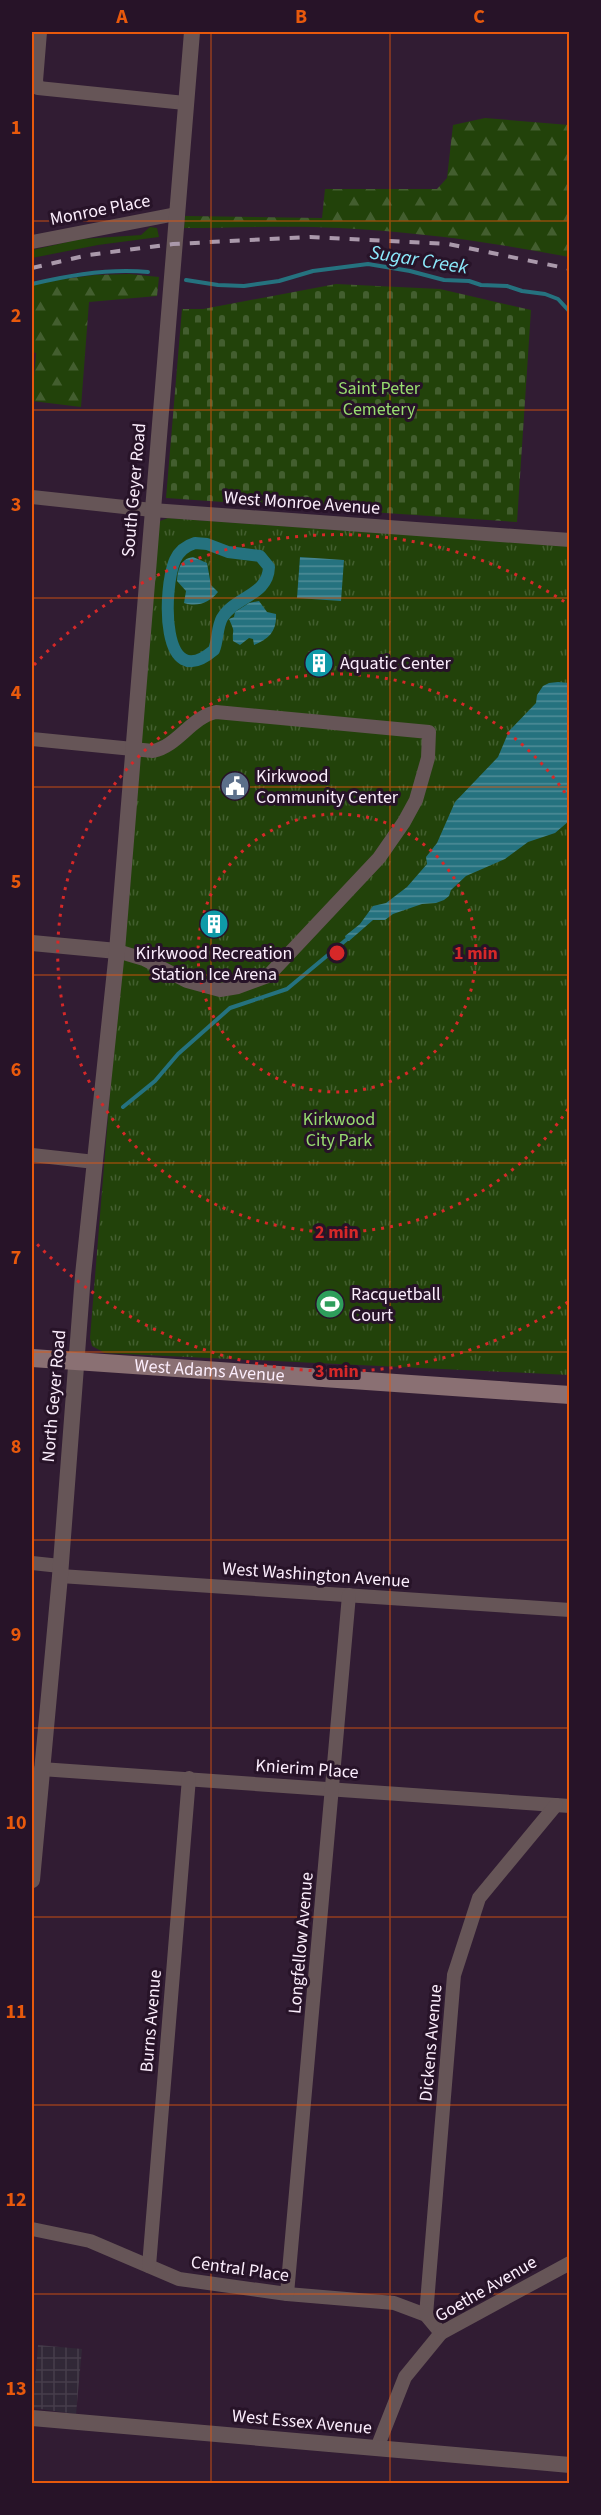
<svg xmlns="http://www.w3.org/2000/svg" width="601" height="2515" viewBox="0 0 601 2515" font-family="'Source Sans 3',sans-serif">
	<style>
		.industrial { fill: url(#industrial-grid) }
		.green { fill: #22420a }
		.forest { fill: url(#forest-firs) }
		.cemetery { fill: url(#cemetery-stones) }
		.park { fill: url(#park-tufts) }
		.water { fill: url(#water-rules) }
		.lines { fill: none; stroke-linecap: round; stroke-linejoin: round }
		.stream { stroke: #25727f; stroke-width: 4 }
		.canal { stroke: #25727f; stroke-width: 12 }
		.minor { stroke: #665557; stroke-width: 14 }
		.tertiary { stroke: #665557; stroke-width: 16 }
		.secondary { stroke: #8a7073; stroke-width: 18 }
		.rail { stroke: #aa99ab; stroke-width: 4; stroke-dasharray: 10 10; stroke-linecap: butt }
		.grid { fill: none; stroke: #e8590c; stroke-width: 1.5; stroke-opacity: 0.55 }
		.ring { fill: none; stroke: #d62828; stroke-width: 3; stroke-dasharray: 3 6 }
		.labels { text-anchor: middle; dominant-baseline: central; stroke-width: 6; stroke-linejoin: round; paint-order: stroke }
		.street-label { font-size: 18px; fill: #fbedfc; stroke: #271328 }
		.park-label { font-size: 18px; fill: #98dc70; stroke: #271328 }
		.poi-label { font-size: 18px; fill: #fbedfc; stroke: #271328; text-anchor: start }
		.water-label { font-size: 20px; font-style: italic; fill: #8beafc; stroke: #271328 }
		.centre { fill: #d62828; stroke: #271328; stroke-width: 3 }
		.ring-label { font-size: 18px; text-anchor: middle; font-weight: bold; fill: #d62828; stroke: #271328; stroke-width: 6; stroke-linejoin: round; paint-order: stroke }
		.neatline { fill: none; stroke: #e8590c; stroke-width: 2 }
		.grid-label { font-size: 20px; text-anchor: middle; font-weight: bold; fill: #e8590c }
	</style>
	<defs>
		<pattern id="industrial-grid" width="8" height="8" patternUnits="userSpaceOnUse" patternTransform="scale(1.5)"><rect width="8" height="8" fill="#312837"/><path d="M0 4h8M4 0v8" fill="none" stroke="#463d4b"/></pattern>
		<pattern id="forest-firs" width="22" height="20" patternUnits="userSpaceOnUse" patternTransform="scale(1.5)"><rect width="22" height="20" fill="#22420a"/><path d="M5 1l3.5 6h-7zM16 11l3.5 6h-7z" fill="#435e2f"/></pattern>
		<pattern id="cemetery-stones" width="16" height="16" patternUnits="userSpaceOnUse" patternTransform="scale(1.5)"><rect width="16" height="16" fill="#22420a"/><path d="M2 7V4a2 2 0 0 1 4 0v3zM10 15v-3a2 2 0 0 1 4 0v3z" fill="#435e2f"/></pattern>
		<pattern id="park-tufts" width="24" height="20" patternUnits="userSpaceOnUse" patternTransform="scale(1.5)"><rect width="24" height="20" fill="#22420a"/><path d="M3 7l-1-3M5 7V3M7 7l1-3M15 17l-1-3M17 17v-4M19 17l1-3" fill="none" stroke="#435e2f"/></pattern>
		<pattern id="water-rules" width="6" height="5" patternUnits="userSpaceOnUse" patternTransform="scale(1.5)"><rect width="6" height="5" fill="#25727f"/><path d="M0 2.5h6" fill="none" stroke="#508d98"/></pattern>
	</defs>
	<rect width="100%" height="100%" fill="#311c33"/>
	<!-- industrial -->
	<polygon class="industrial" points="38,2345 82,2349 76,2414 33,2408"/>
	<!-- green -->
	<polygon class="green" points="150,227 157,228 159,237 98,245 32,258 32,250 81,239 141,235"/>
	<!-- forest -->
	<g class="forest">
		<path d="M485,118L569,125V257C492,242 417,232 339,228C287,225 235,228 184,228L185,216L322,218L325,189H437L447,178L453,125Z"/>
		<polygon points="129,274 159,277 157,296 89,302 81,407 32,401 36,353 32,352 32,283 95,275"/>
	</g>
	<!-- cemetery -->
	<polygon class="cemetery" points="336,284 440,289 531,310 517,522 166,498 182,309 203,309"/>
	<!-- park -->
	<polygon class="park" points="168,518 569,546 569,1375 105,1353 92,1346 90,1338 156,529 160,521"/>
	<!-- water -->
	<g class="water">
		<path d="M193,557L207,563L211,585L218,592C209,603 198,607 184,603L186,591L177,581C178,571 179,559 193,557Z"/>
		<polygon points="300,557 344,560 341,601 297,598"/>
		<path d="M259,601L267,612L276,614C277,631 269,639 254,645L253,639L249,638L240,645L233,641C232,627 236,635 229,619L234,617L235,612L249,603Z"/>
		<polygon points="558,682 569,683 569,821 555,833 528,842 505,859 466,876 451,890 449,896 444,900 436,903 422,904 393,914 385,920 373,920 349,941 346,940 345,936 360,924 373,906 386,903 407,887 427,864 426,857 437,843 455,802 498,757 509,731 536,703 537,695 543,686 549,683"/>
	</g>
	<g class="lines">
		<!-- stream -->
		<g class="stream">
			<polyline points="186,280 218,285 244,286 279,281 313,271 368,264 410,271 444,280 469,281 481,285 507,286 522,291 545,294 558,299 570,312"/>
			<path d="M32,284C69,275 110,268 148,272"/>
			<polyline points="123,1107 155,1081 178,1054 230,1008 287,989 346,940"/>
		</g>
		<!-- canal -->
		<path class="canal" d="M195,543L207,544L228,552L260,556L269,567C268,596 235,596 222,618C217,627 218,640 214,650C160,696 163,588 175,560C179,551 185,546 195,543Z"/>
		<!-- minor -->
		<g class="minor">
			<polyline points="40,32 36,81 38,88 185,103"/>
			<polyline points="32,242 176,214"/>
			<polyline points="32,497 152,510 570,540"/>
			<path d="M32,739L153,751C178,746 191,717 216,712L429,732L428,758L416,800L404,822L379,858L268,976L238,987L220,990L187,981L144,959L117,951"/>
			<polyline points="32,1155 95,1162"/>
			<polyline points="32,1563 60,1566"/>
			<polyline points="60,1576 570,1610"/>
			<polyline points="41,1769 570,1806"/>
			<polyline points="32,2229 90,2241 179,2279 287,2294 394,2303 426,2315 441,2333"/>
			<polyline points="149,2266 189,1778"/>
			<polyline points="287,2294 349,1595"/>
			<polyline points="426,2315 454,1975 479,1898 556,1805"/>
			<polyline points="377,2448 405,2377 441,2333 570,2263"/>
		</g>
		<!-- tertiary -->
		<g class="tertiary">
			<polyline points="32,943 117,951"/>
			<polyline points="32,1880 60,1576 83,1275 117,951 192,32"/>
			<polyline points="32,2418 570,2465"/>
		</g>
		<!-- secondary -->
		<path class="secondary" id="s1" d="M32,1358L570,1395"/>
		<!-- rail -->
		<polyline class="rail" points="32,268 88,255 173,244 310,237 448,244 570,269"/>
	</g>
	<!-- grid -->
	<path class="grid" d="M211,32V2484M390,32V2484M32,221H570M32,410H570M32,598H570M32,787H570M32,975H570M32,1163H570M32,1352H570M32,1540H570M32,1728H570M32,1917H570M32,2105H570M32,2294H570"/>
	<!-- distance rings -->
	<g class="ring">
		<circle cx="337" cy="953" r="139"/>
		<path d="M568 1109A279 279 0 1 1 568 797"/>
		<path d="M568 1302A418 418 0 0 1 34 1241M34 665A418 418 0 0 1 568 604"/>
	</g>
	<!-- icons -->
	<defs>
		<g id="building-disc" transform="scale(1.5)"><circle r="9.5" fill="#0f9aa8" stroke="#271328"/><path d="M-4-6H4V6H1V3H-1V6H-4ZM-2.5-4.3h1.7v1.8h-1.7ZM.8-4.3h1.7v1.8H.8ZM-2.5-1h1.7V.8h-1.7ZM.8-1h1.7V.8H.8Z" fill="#fff"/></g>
		<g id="civic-disc" transform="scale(1.5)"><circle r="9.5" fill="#5c6f8a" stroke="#271328"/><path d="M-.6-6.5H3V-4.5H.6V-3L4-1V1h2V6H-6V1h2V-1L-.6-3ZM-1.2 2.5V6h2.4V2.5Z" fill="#fff"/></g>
		<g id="stadium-disc" transform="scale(1.5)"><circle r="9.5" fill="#2e9e5b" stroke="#271328"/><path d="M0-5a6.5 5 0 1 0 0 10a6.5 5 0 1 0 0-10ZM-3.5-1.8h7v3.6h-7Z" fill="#fff"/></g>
	</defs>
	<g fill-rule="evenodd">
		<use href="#building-disc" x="319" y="663"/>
		<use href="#civic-disc" x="235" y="786"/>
		<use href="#building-disc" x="214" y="924"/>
		<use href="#stadium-disc" x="330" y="1304"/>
	</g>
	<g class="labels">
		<!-- street labels -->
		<g class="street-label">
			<text transform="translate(100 210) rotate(-11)">Monroe Place</text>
			<text transform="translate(134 490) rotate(-85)">South Geyer Road</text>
			<text transform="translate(302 503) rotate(4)">West Monroe Avenue</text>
			<text stroke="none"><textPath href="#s1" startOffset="178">West Adams Avenue</textPath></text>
			<text transform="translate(54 1396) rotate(-85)">North Geyer Road</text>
			<text transform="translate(316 1575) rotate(4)">West Washington Avenue</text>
			<text transform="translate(307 1769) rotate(4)">Knierim Place</text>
			<text transform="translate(301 1943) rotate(-85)">Longfellow Avenue</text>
			<text transform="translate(151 2021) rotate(-85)">Burns Avenue</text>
			<text transform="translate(431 2043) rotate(-85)">Dickens Avenue</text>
			<text transform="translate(240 2269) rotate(8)">Central Place</text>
			<text transform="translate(486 2289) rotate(-30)">Goethe Avenue</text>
			<text transform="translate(302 2422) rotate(5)">West Essex Avenue</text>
		</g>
		<!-- park labels -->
		<g class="park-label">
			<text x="379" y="388">Saint Peter<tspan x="379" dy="21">Cemetery</tspan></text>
			<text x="339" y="1119">Kirkwood<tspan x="339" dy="21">City Park</tspan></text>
		</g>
		<!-- poi labels -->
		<g class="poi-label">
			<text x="340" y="663">Aquatic Center</text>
			<text x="256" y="776">Kirkwood<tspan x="256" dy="21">Community Center</tspan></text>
			<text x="214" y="953" text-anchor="middle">Kirkwood Recreation<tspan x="214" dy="21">Station Ice Arena</tspan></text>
			<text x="351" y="1294">Racquetball<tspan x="351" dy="21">Court</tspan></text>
		</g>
		<!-- water labels -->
		<g class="water-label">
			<text transform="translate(419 260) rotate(9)">Sugar Creek</text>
		</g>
	</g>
	<circle cx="337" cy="953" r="9" class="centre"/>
	<g class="ring-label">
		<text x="476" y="959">1 min</text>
		<text x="337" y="1238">2 min</text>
		<text x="337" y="1377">3 min</text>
	</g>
	<!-- border -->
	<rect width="601" height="2515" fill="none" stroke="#271328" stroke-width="66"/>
	<rect x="33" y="33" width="535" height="2449" class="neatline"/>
	<g class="grid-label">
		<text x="122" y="23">A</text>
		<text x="301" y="23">B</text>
		<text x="479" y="23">C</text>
		<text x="16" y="134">1</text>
		<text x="16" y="322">2</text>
		<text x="16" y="511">3</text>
		<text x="16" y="699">4</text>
		<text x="16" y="888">5</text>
		<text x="16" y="1076">6</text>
		<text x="16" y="1264">7</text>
		<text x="16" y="1453">8</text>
		<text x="16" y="1641">9</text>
		<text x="16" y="1829">10</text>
		<text x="16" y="2018">11</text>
		<text x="16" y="2206">12</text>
		<text x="16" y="2395">13</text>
	</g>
</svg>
